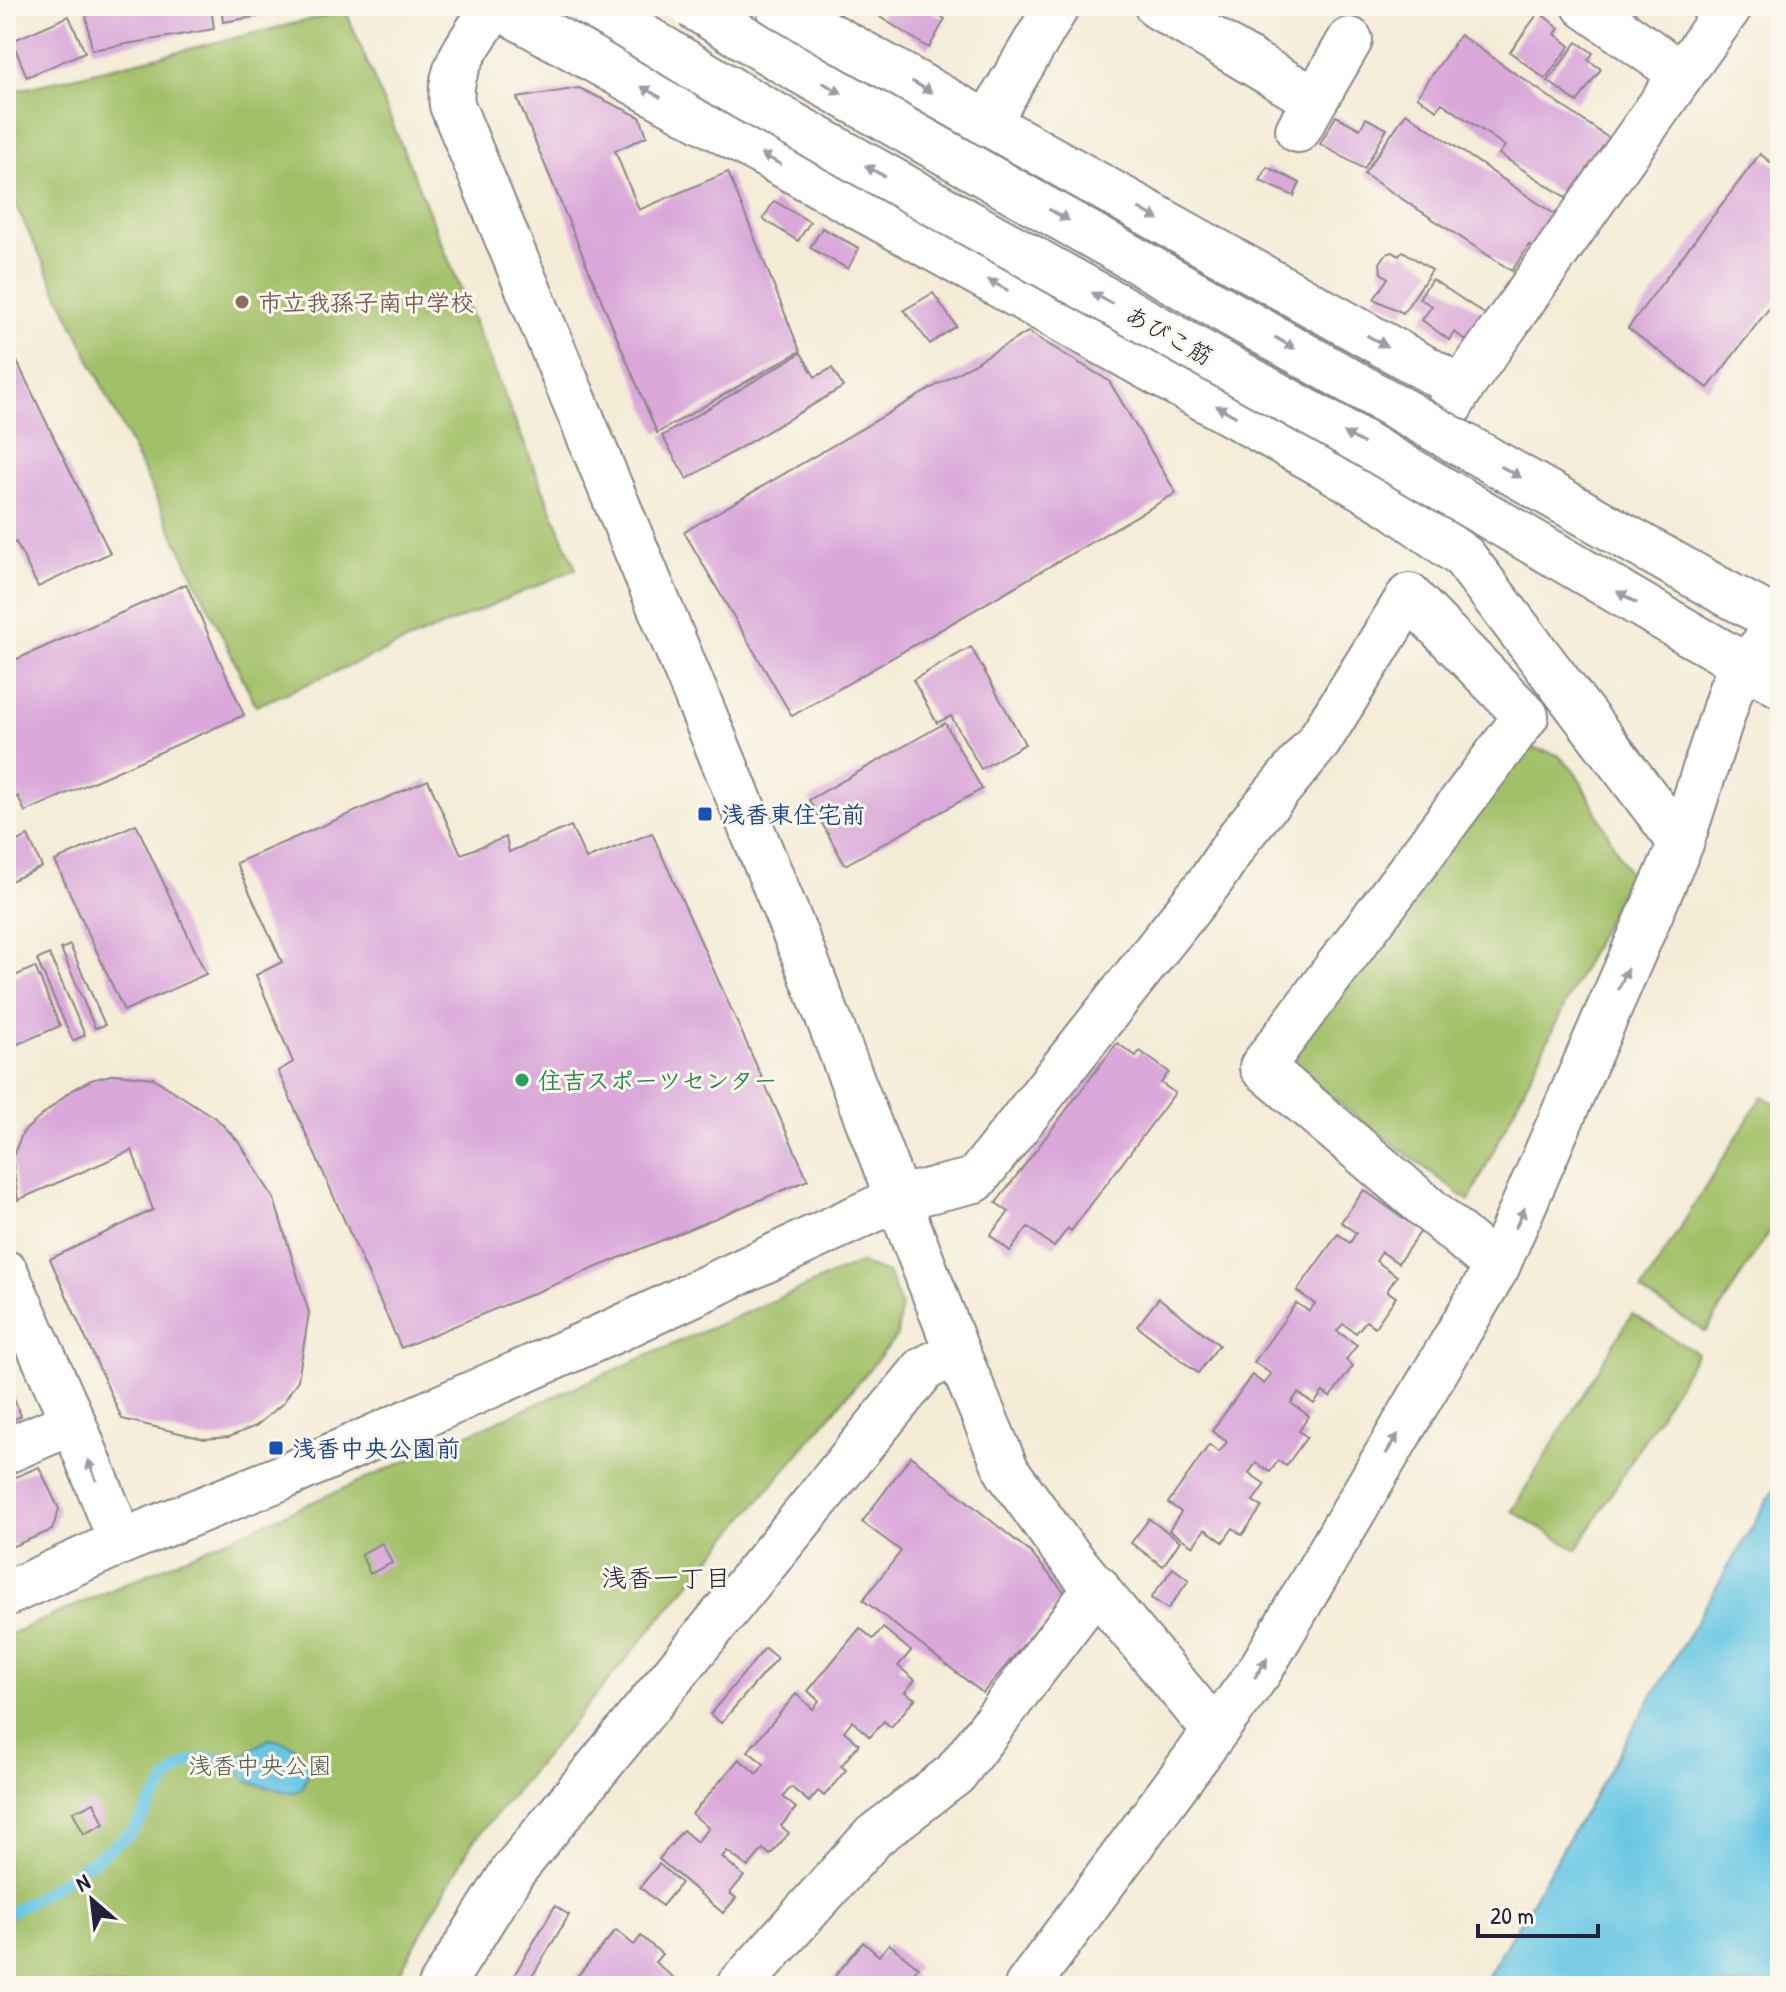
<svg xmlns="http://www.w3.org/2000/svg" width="1786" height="1992" viewBox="0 0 1786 1992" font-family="'Patrick Hand','Klee One',sans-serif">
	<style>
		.green { fill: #a2c068; stroke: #627152; stroke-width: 2 }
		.water { fill: #66c6e4; stroke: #447490; stroke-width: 2 }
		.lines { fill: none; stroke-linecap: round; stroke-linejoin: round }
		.stream { stroke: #66c6e4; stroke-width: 12 }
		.building { fill: #daa8da }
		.minor-casing { stroke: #8b8789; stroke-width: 48 }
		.major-casing { stroke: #8b8789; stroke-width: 48 }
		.minor { stroke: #fff; stroke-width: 44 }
		.major { stroke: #fff; stroke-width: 44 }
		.major-bridge-casing { stroke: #8b8789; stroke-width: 48; stroke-linecap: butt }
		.major-bridge { stroke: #fff; stroke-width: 44 }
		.oneway { fill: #9c9ca7 }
		.education-dot { fill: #8d6e63; stroke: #fbf7ec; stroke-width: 3 }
		.transit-dot { fill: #1a4fb4; stroke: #fbf7ec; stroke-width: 3 }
		.leisure-dot { fill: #2e9e5b; stroke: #fbf7ec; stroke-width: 3 }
		.labels { text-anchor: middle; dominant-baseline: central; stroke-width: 6; stroke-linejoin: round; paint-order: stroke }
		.education-label { font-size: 24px; font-weight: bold; fill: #785e54; stroke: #fbf7ec; text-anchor: start }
		.street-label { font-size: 24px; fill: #22223b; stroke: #fbf7ec }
		.transit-label { font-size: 24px; font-weight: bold; fill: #164399; stroke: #fbf7ec; text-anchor: start }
		.leisure-label { font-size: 24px; font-weight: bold; fill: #27864d; stroke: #fbf7ec; text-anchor: start }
		.park-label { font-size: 24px; fill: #4f594b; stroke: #fbf7ec }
		.neighbourhood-label { font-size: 26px; fill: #22223b; stroke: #fbf7ec }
	</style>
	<rect width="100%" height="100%" fill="#fbf7ec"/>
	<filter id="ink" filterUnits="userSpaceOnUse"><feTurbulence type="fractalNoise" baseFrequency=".0125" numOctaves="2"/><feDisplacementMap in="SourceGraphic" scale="16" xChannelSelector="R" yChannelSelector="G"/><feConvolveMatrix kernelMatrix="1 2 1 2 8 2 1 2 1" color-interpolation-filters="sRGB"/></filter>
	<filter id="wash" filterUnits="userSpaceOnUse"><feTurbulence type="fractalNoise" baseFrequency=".006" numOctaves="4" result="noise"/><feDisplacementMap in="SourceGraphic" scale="32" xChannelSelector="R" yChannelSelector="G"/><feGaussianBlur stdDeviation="1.8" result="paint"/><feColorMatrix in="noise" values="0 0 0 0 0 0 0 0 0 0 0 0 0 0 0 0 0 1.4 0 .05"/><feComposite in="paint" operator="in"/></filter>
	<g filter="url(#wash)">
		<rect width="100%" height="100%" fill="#f4ecd7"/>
		<!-- green -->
		<g class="green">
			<polygon points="346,11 576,569 256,706 6,185 6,93"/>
			<polygon points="1524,745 1558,755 1576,773 1629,874 1469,1201 1291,1067 1295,1050"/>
			<polygon points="1762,1096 1780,1106 1780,1213 1706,1332 1641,1291"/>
			<polygon points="859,1263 888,1273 901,1306 897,1336 471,1844 392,1986 6,1986 6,1636"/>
			<polygon points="1632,1314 1697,1353 1577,1550 1512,1511"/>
		</g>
		<!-- water -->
		<g class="water">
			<polygon points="1780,1479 1780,1986 1482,1986"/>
			<path d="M269,1739C291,1742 300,1748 310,1768L303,1788L292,1793L248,1782L239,1770L240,1756Z"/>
		</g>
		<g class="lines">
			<!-- stream -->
			<path class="stream" d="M6,1913C21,1911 124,1841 135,1828C149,1809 168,1771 190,1762C206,1756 224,1760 240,1762"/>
		</g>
		<g id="blocks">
			<!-- building -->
			<g class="building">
				<polygon points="101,6 211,6 214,29 92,50 85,9"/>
				<polygon points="221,6 285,6 286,12 223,22"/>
				<polygon points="886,6 922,6 945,19 929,48 880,17"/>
				<polygon points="1539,12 1559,28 1555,34 1570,46 1545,79 1510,52"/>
				<polygon points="69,16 85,52 27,77 12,41"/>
				<polygon points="1460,35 1610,139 1570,200 1499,154 1505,146 1442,103 1437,110 1417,97"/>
				<polygon points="1577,42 1593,53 1588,60 1601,69 1577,102 1548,81"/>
				<polygon points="579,88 640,117 647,136 615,151 639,210 728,172 800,351 657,433 517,98"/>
				<polygon points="1406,113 1560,218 1538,251 1529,245 1512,271 1364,174"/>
				<polygon points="1336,116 1360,129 1366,118 1387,129 1364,169 1320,144"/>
				<polygon points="1760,154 1776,166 1780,161 1780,294 1708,388 1628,328"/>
				<polygon points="1267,167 1300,183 1294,196 1260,181"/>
				<polygon points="774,201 810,222 798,241 763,219"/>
				<polygon points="822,228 859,248 848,269 810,248"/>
				<polygon points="1403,251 1432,270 1403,313 1374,299 1388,278 1381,273 1380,263 1386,254 1393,252 1399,256"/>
				<polygon points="1432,279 1486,315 1468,342 1454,332 1449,340 1422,320 1432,306 1419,298"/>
				<polygon points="933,293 956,326 930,344 904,310"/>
				<polygon points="1028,332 1109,381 1176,493 792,716 684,532"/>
				<polygon points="6,339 110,553 38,587 16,542 6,547"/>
				<polygon points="801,353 815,377 832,368 843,387 687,479 662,436"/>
				<polygon points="186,584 244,715 25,812 18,796 6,802 6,664"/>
				<polygon points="971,647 1025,744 981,769 951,716 937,723 913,680"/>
				<polygon points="945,723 982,789 845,865 809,800"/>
				<polygon points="428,780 461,854 506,837 509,852 571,826 586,859 652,833 808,1180 401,1348 278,1071 293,1062 256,975 282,962 236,863"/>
				<polygon points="136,824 206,974 124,1011 55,861"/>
				<polygon points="28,836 42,867 6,883 6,846"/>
				<polygon points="70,945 105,1025 95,1028 61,949"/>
				<polygon points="49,954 85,1035 73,1041 37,960"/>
				<polygon points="35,967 60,1026 6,1049 6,980"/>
				<polygon points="1117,1043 1136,1056 1140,1051 1169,1072 1161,1083 1175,1093 1071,1231 1068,1228 1054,1247 1028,1227 1010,1251 990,1235 1009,1212 996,1203"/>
				<polygon points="115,1074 153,1078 218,1120 240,1143 274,1199 309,1313 298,1380 283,1403 256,1426 229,1437 204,1439 122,1419 50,1259 153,1210 132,1150 18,1200 12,1158 23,1132 69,1092 91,1080"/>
				<polygon points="1364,1190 1421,1231 1398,1263 1382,1252 1376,1261 1397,1276 1387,1291 1396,1297 1375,1327 1366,1321 1356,1333 1343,1324 1337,1331 1357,1345 1346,1360 1353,1366 1330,1397 1323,1392 1314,1404 1298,1393 1291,1403 1309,1416 1299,1431 1307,1437 1286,1466 1278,1461 1270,1472 1256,1463 1249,1473 1265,1484 1253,1501 1262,1507 1242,1535 1233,1528 1223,1542 1205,1529 1193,1546 1169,1530 1181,1512 1168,1503 1209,1445 1219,1452 1227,1442 1212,1431 1252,1375 1264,1384 1271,1374 1254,1362 1296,1303 1309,1311 1315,1304 1297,1291 1338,1234 1350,1243 1356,1233 1341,1222"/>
				<polygon points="1159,1298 1219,1345 1198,1373 1137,1326"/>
				<polygon points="6,1379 21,1416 6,1423"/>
				<polygon points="911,1456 1030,1552 1066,1594 983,1693 863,1600 901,1551 862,1522"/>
				<polygon points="39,1467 59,1509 52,1530 11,1547 6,1535 6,1481"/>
				<polygon points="1149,1519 1180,1541 1163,1566 1131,1543"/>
				<polygon points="382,1543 392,1563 370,1574 361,1554"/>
				<polygon points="1173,1568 1189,1580 1168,1609 1151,1598"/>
				<polygon points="860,1628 873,1639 883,1628 911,1651 898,1666 915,1680 905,1692 915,1699 891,1727 884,1721 870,1737 852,1721 844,1731 859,1744 841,1766 846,1770 824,1796 818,1791 809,1802 791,1787 783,1797 796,1808 781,1826 789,1833 770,1855 763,1849 748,1867 727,1851 722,1857 744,1876 730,1893 736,1898 723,1913 659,1859 683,1830 697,1842 709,1828 692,1814 739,1759 757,1774 764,1764 748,1751 796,1694 813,1709 819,1701 808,1691"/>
				<polygon points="765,1648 777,1658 721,1723 710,1714"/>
				<polygon points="94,1802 104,1824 84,1834 73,1812"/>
				<polygon points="659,1864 681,1883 662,1906 640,1887"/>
				<polygon points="555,1906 569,1915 527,1985 513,1977"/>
				<polygon points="616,1930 634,1945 641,1936 662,1954 655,1962 676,1980 671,1986 569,1986"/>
				<polygon points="863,1942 879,1956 889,1944 918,1967 912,1975 925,1986 827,1986"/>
			</g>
		</g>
	</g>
	<g filter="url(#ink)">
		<use href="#blocks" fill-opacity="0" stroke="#8b8789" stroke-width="2"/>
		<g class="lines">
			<!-- minor casing -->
			<g class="minor-casing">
				<g id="minor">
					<path d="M495,6C474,38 447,66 452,105L805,958L957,1352L1007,1471L1060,1545L1214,1730"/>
					<polyline points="497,6 1327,467 1391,505 1464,557 1681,843"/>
					<polyline points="778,6 1461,388"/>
					<polyline points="1157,6 1315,100"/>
					<polyline points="1585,6 1680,73"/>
					<polyline points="987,124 1057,6"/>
					<polyline points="1298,130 1350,40"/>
					<polyline points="1392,503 1461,388 1730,6"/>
					<polyline points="6,1273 73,1422 121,1542"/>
					<polyline points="6,1451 73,1422"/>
					<polyline points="6,1594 121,1542 288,1475 616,1330 899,1198 975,1180 1212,879 1241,835 1319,741 1409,596 1526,716 1262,1067 1497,1267"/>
					<polyline points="441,1986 513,1871 924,1369 957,1352"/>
					<polyline points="739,1986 874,1836 955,1774 1097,1587"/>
					<polyline points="1027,1986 1259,1672 1497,1267 1681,843 1731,689 1745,666 1780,625"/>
				</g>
			</g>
			<!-- major casing -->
			<g class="major-casing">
				<g id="major">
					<polyline points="1720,590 1780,622"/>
					<polyline points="1694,636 1780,685"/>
				</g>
			</g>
			<!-- minor -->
			<use href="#minor" class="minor"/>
			<!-- major -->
			<use href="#major" class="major"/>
			<!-- major-bridge casing -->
			<g class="major-bridge-casing">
				<g id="major-bridge">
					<polyline points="593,6 743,97 1358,440 1694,636"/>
					<polyline points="692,6 776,57 1720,590"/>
				</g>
			</g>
			<!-- major-bridge -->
			<use href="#major-bridge" class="major-bridge"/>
		</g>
		<!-- one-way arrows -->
		<defs><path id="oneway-solid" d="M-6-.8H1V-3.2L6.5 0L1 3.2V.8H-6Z" transform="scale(2)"/></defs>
		<g class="oneway">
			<use href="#oneway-solid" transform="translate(922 87) rotate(30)"/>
			<use href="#oneway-solid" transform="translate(832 88) rotate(29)"/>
			<use href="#oneway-solid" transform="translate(651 92) rotate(-151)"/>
			<use href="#oneway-solid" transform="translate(771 159) rotate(-151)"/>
			<use href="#oneway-solid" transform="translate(875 171) rotate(-151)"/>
			<use href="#oneway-solid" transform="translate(1149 214) rotate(29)"/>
			<use href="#oneway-solid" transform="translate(1059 215) rotate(29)"/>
			<use href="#oneway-solid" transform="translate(998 285) rotate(-151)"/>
			<use href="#oneway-solid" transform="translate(1102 298) rotate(-151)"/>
			<use href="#oneway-solid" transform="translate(1377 341) rotate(29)"/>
			<use href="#oneway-solid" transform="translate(1285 343) rotate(30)"/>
			<use href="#oneway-solid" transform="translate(1226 411) rotate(-151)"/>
			<use href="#oneway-solid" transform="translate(1354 438) rotate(-151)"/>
			<use href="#oneway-solid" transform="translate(1511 472) rotate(29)"/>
			<use href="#oneway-solid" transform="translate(1627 597) rotate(-150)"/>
			<use href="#oneway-solid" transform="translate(1623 979) rotate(-67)"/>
			<use href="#oneway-solid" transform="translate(1520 1218) rotate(-65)"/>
			<use href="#oneway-solid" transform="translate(1392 1444) rotate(-59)"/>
			<use href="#oneway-solid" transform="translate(92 1470) rotate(-112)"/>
			<use href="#oneway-solid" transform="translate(1261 1668) rotate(-57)"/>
		</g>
	</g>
	<!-- markers -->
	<circle class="education-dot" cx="242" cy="302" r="8"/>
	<g class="transit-dot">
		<rect x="697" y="806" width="16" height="16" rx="4"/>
		<rect x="268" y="1440" width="16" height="16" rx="4"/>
	</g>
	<circle class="leisure-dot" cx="522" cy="1080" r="8"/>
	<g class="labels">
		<!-- education labels -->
		<g class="education-label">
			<text x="258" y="302">市立我孫子南中学校</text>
		</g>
		<!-- street labels -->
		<g class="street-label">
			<text transform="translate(1169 335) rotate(29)">あびこ筋</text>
		</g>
		<!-- transit labels -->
		<g class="transit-label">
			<text x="721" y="814">浅香東住宅前</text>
			<text x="292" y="1448">浅香中央公園前</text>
		</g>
		<!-- leisure labels -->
		<g class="leisure-label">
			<text x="538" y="1080">住吉スポーツセンター</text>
		</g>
		<!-- park labels -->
		<g class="park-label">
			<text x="260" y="1765">浅香中央公園</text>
		</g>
		<!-- neighbourhood labels -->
		<g class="neighbourhood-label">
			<text x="666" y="1577">浅香一丁目</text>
		</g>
	</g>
	<!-- margin -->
	<rect width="1786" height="1992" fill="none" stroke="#fbf7ec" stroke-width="32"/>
	<!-- north arrow -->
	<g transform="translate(92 1900) rotate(332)" stroke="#fbf7ec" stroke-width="6" paint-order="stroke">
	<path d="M0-6L14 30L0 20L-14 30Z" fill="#22223b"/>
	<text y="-12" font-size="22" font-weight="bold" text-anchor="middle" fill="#22223b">N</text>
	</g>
	<!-- scale -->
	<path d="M1478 1924v12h120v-12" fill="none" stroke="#22223b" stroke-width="4"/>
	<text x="1490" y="1924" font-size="24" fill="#22223b" stroke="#fbf7ec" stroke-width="6" paint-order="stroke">20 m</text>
</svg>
